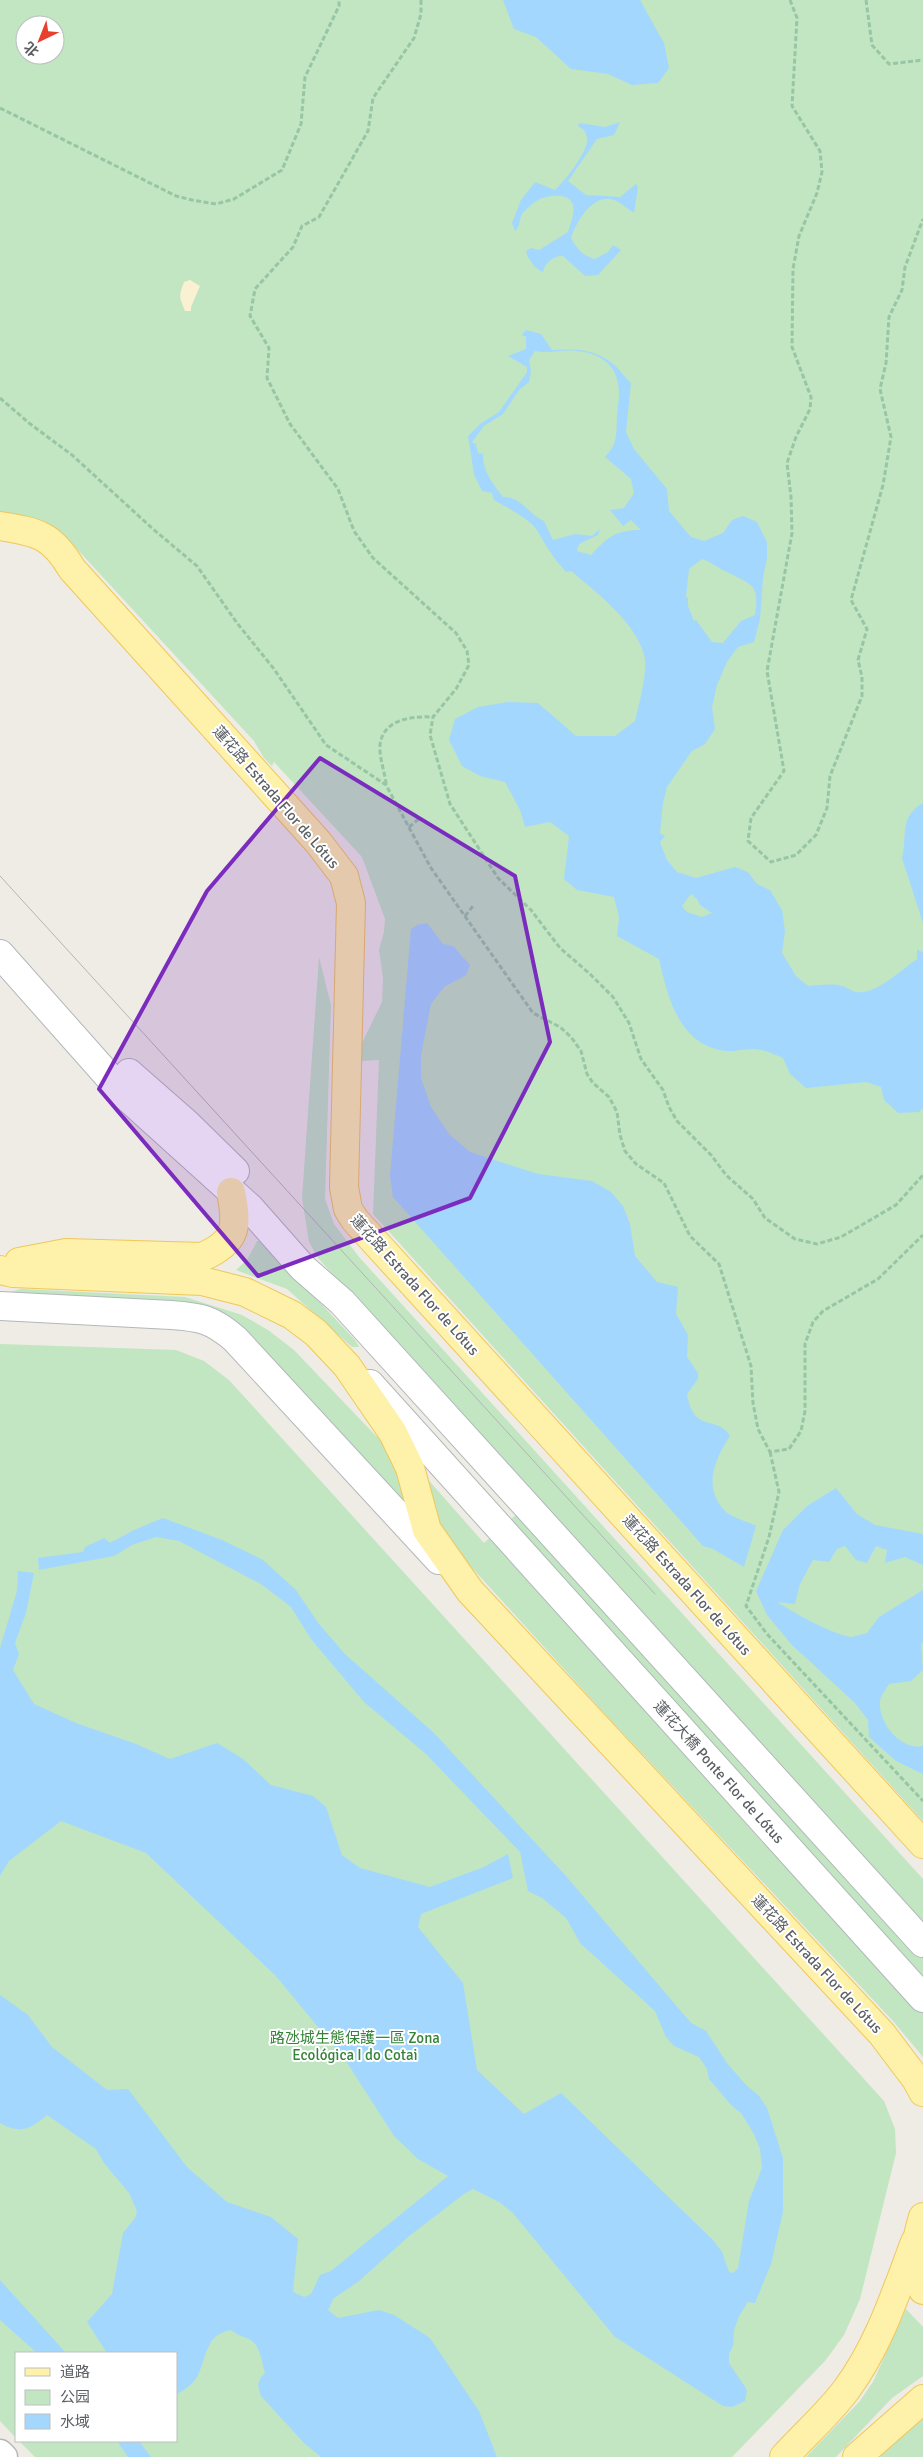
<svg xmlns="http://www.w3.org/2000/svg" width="923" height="2457" viewBox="0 0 923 2457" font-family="Signika,'Noto Sans SC',sans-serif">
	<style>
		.green { fill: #c1e6c1; fill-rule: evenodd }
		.sand { fill: #faf1d3 }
		.water { fill: #a4d7fe; fill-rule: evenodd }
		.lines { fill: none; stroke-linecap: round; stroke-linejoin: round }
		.tertiary-casing { stroke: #b4b7bb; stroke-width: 29 }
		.secondary-casing { stroke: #b3b7bb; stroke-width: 30 }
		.primary-casing { stroke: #f0c75b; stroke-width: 30 }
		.path { stroke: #98c5a5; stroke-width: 3; stroke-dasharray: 5 2.5; stroke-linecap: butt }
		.tertiary { stroke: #fff; stroke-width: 26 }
		.secondary { stroke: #fff; stroke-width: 28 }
		.primary { stroke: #fef1a9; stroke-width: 28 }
		.tram { stroke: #b3b4b4; stroke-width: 1 }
		.marked { fill: #7b2cbf; fill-opacity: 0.2; stroke: #7b2cbf; stroke-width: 4; stroke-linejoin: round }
		.labels { text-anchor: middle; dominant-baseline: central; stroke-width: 4; stroke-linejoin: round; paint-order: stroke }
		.street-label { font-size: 15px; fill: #5c6064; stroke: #fff }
		.park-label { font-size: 15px; fill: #358339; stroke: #fff }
	</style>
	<rect width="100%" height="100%" fill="#eeece4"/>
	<!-- green -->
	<g class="green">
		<path d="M0,0H923V1821L373,1214L379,1060L362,1061V1043L382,1002L383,978L379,950L384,932L385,919L362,857L274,762L272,766L264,758L254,741L65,536L27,520L0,517ZM25,25H55V55H25Z"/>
		<polygon points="319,957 331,1005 325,1199 334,1224 359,1257 923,1879 923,2057 893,2021 605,1714 444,1537 402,1505 218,1311 201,1305 0,1295 21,1289 185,1297 242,1315 268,1330 294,1350 375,1435 423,1474 484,1543 535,1498 318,1258 309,1242 302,1198"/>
		<polygon points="257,1241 261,1241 267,1246 355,1340 359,1347 352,1347 287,1289 236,1270 247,1260"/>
		<polygon points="0,1344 176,1350 204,1361 229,1380 884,2101 895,2129 896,2153 860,2299 844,2335 825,2361 732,2457 35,2457 19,2441 176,2441 176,2353 16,2353 16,2438 0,2421"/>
		<polygon points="906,2309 923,2327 923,2376 892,2398 836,2457 806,2457 860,2401 873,2382"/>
		<polygon points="923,2416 923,2457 878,2457 877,2455"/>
	</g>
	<!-- sand -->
	<path class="sand" d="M190,280L200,286L191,307V311H185C180,297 178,298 184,282Z"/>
	<!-- water -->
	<g class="water">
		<polygon points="503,0 640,0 664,43 669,68 658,83 632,85 608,74 571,69 536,37 514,29"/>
		<path d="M620,122L614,135L597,139L568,181L586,195L620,197L636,184L638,187L634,213C626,208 619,200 610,199C591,196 576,223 571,238C578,250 582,255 595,259L608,252L613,245L621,250L598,275L585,276L563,256C555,255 544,263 543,272C536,270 527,258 526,251L531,248L539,250L568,232C570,224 575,214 573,205C570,192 547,195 538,200C533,203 523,211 521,216C519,222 520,226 515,231L512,223L521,200L535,182L555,190C565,181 585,155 587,142C588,138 586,134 584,130L578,126L579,123L605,127Z"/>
		<path d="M526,330L541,334L552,350C574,349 593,348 612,363C619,368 624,377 631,383L626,432L634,449L667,489L669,511L691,537L704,541L723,533L732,520L743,516L757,522L767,542V558L763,578L760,619L754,642L738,647L727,662L717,685L712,707L715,729L705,744L692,751L667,787L663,803L660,833L665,836L660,842L667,860L677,872L696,878L735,867L748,872L757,884L770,890L782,910L785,931L782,953L796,976L808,986C820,985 831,983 842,986C847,987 852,992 857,992C876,995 902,969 917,959V949L921,952L923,951V1108L919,1112L898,1113L884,1100L881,1087L866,1082L806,1088L790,1074L783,1058C776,1055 768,1051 761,1050C750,1047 738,1052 727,1051C679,1046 668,998 659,959L617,936L619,917L614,897L577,890L564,879L569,836L550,822L525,827L520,810L505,782L480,776L462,766L449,740L455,719L478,707L508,702L538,703L576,736H615L635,721C639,704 647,675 645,659C639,625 596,592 571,571L566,572C553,558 546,546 537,530C530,519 506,507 494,500L492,493L482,491L474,474L468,436L480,424L499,412L527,372V367L508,356L526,349V337L522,335ZM535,351C550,354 563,349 577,351C610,354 623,375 618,406C616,418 618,434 614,444C612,449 608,453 605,457L631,479L634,493L624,508L610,510L623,526L631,520L641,530C615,530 608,537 591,555L577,551L579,544L598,535L600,529L592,536L575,534L553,540L544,521C529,515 521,496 503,497C493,483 483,473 483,454L478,453L476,444L472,442L484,426L503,414L519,390L529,382L531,371L529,360ZM702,559C711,562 718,568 727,572C752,585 760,584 755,615L741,621L723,643L712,642L696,620L694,621L688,606V598L686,597L689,569ZM694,894L693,896L697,899L700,905L712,913L702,917L687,912L682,906L690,895Z"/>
		<path d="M923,803V923L902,858C908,835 898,818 923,803Z"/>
		<path d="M427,923L443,944L453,946L470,965L466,975L444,987L431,1004L421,1055V1078L431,1107L449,1134L470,1152L538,1174L592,1181L611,1192L623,1206L630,1224L635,1256L657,1282L678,1287L676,1314L688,1335L687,1357L698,1373V1379L687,1394C694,1435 717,1414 730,1436C715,1459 702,1487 725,1511C732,1518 747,1521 756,1526L744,1567L713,1549L703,1546L393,1197L390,1176L411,929L417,925Z"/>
		<path d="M836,1488L857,1514L875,1525L923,1534V1565L905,1557L885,1563L887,1550L876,1546L867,1563L856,1560L845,1546L837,1549L829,1562L813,1560L800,1584L795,1604L778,1602C789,1611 838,1637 852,1637C857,1636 862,1634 867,1633L879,1617L923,1590V1642L921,1644L923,1670L911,1681L889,1684C886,1689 880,1696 880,1702C878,1723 901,1751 923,1746V1774L896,1761L869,1737L868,1720L855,1703L792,1645L767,1615L756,1591L783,1530L807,1506Z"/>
		<path d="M163,1518L222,1540L263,1560L296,1590L319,1624L345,1654L434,1733L566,1876L691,2023L706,2031L727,2063L746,2085L759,2096L767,2108L783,2158V2212L771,2264L755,2303L748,2302L739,2316L734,2330L733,2346L729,2354V2363L747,2390L745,2401L732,2407L723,2406L615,2337L512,2212L499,2202L473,2189L464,2194L408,2237L358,2282L334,2298L328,2310L338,2318L379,2310L394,2315L430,2338L479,2411L497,2457H321L304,2443L261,2396C257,2386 257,2381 265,2373C262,2362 260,2344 249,2339C242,2336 237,2335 231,2330C205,2334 207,2358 197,2377C192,2385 184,2390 176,2395V2353H107L87,2322L112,2294L123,2233L135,2218L137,2211L129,2193L104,2163L96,2149L47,2115C32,2128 20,2135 0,2123V1995L28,2015L52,2047L107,2090L128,2089L187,2167L227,2202L271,2217L298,2239L293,2292L304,2297L311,2294L320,2275L331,2271L448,2176L418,2159L394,2136L346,2061L276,1976L146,1853L61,1821L9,1861L0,1876V1648L17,1591L18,1571L34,1573L26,1613L15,1643L19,1654L13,1670L34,1704L76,1723L136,1744L170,1759L217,1743L243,1759L271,1785L313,1796L326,1807L342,1855L360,1868L430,1887L484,1867L508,1854L513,1878L421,1914L418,1927L463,1983L477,2070L524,2114L561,2093L712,2239L722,2252L729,2272L733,2273L738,2268L749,2201L762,2168L760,2149L754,2134L741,2113L732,2106L709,2079L707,2069L699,2057L674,2046L666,2037L655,2011L580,1943L566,1918L542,1898L528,1891L520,1852L426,1754L364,1702L311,1639L291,1607L261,1584L179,1541L156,1537L132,1545L114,1556L39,1570L38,1558L83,1552L85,1547L104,1538L110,1543L134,1530Z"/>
		<polygon points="0,2280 66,2353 37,2353 0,2320"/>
		<polygon points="117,2441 139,2441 151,2457 128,2457"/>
	</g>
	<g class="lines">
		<!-- tertiary casing -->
		<g class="tertiary-casing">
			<polyline id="tertiary" points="0,2453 4,2457"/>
		</g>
		<!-- secondary casing -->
		<g class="secondary-casing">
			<g id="secondary">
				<polyline points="0,954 126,1096 250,1208 303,1268 342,1302 923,1943"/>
				<polyline points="129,1073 186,1123 235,1171"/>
				<path d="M0,1306L171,1315C200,1317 212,1319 235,1339L439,1560"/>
				<polyline points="370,1384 923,1998"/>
			</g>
		</g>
		<!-- primary casing -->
		<g class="primary-casing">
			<g id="primary">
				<path d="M0,526C38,532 52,535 72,569L318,842L344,876L351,903L344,1187L348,1209L355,1220L923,1844"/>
				<path d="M19,1262L66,1253L202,1257C237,1242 238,1227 231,1192"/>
				<polyline points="0,1270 13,1273 202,1281 245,1292 292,1315 316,1333 347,1366 393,1433 410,1468 427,1530 470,1591 882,2034 916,2079 923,2092"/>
				<path d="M923,2217C914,2246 913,2261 923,2290"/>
				<path d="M784,2457C804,2435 828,2414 846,2390C879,2346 896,2292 915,2242"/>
				<polyline points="857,2457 923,2399"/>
			</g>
		</g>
		<!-- path -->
		<g class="path">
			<polyline points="421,0 421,14 414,38 373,98 368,131 319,217 302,226 293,247 255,289 250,316 269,348 267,378 290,424 338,489 354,531 373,558 456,633 467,651 469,665 456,689 433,717 430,735 450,804 498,878 531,910 560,948 590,974 613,997 629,1023 641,1059 663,1090 669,1107 677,1121 711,1155 726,1175 753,1199 765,1218 795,1239 817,1244 841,1237 896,1205 923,1175"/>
			<polyline points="790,0 797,18 792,106 820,151 822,172 817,193 799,236 793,269 792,347 811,397 810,409 796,437 787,463 791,497 792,533 767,671 784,771 751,818 748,841 771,862 796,855 816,835 827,808 830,776 862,696 862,677 858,660 867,629 851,600 883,485 891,437 880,389 886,363 889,317 902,290 905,267 923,219"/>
			<polyline points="866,0 872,45 889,64 923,60"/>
			<polyline points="0,108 176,196 192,200 216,204 234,199 282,170 301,124 305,77 339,6 339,0"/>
			<polyline points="0,398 29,423 72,455 153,529 197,566 237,623 274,669 326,745 386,785 431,868 533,1013 560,1027 571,1037 581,1051 587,1074 593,1083 609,1097 617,1112 620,1135 625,1151 636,1164 664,1183 690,1236 719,1264 751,1366 753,1403 758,1429 770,1452 789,1449 801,1431 805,1411 805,1344 813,1322 823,1311 878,1279 923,1235"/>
			<path d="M386,784C385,772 379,758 380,745C383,719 412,716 433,717"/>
			<polyline points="409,827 420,818"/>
			<polyline points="465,916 473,906"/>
			<polyline points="770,1452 779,1492 769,1537 746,1606 767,1634 923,1801"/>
		</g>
		<!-- tertiary -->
		<use href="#tertiary" class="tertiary"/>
		<!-- secondary -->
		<use href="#secondary" class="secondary"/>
		<!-- primary -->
		<use href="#primary" class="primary"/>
		<!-- tram -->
		<polyline class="tram" points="0,876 655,1594"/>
	</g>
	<!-- marked area -->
	<path class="marked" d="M320,758L515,876L550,1042L470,1198L258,1276L99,1089L207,891Z"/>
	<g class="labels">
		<!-- street labels -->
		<g class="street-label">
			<text transform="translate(276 797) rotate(49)">蓮花路 Estrada Flor de Lótus</text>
			<text transform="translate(415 1285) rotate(48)">蓮花路 Estrada Flor de Lótus</text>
			<text transform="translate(687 1585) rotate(48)">蓮花路 Estrada Flor de Lótus</text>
			<text transform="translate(719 1772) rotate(48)">蓮花大橋 Ponte Flor de Lótus</text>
			<text transform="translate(817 1964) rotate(47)">蓮花路 Estrada Flor de Lótus</text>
		</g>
		<!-- park labels -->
		<g class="park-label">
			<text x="355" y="2038">路氹城生態保護一區 Zona<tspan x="355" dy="17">Ecológica I do Cotai</tspan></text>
		</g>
	</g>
	<!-- legend -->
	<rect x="15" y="2352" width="162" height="90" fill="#ffffff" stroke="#bebfc1"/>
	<rect x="25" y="2368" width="25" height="8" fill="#fef1a9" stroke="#bebfc1"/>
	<text x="60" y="2377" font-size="15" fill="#5c6064">道路</text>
	<rect x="25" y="2390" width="25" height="15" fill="#c1e6c1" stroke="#bebfc1"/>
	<text x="60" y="2402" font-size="15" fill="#5c6064">公园</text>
	<rect x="25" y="2414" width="25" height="15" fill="#a4d7fe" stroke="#bebfc1"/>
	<text x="60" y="2427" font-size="15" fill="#5c6064">水域</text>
	<!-- north arrow -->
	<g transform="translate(40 40) rotate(223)"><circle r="24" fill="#ffffff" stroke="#bebfc1"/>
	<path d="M0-4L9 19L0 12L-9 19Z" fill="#e83f30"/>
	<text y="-8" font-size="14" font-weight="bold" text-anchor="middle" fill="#5c6064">北</text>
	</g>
</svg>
